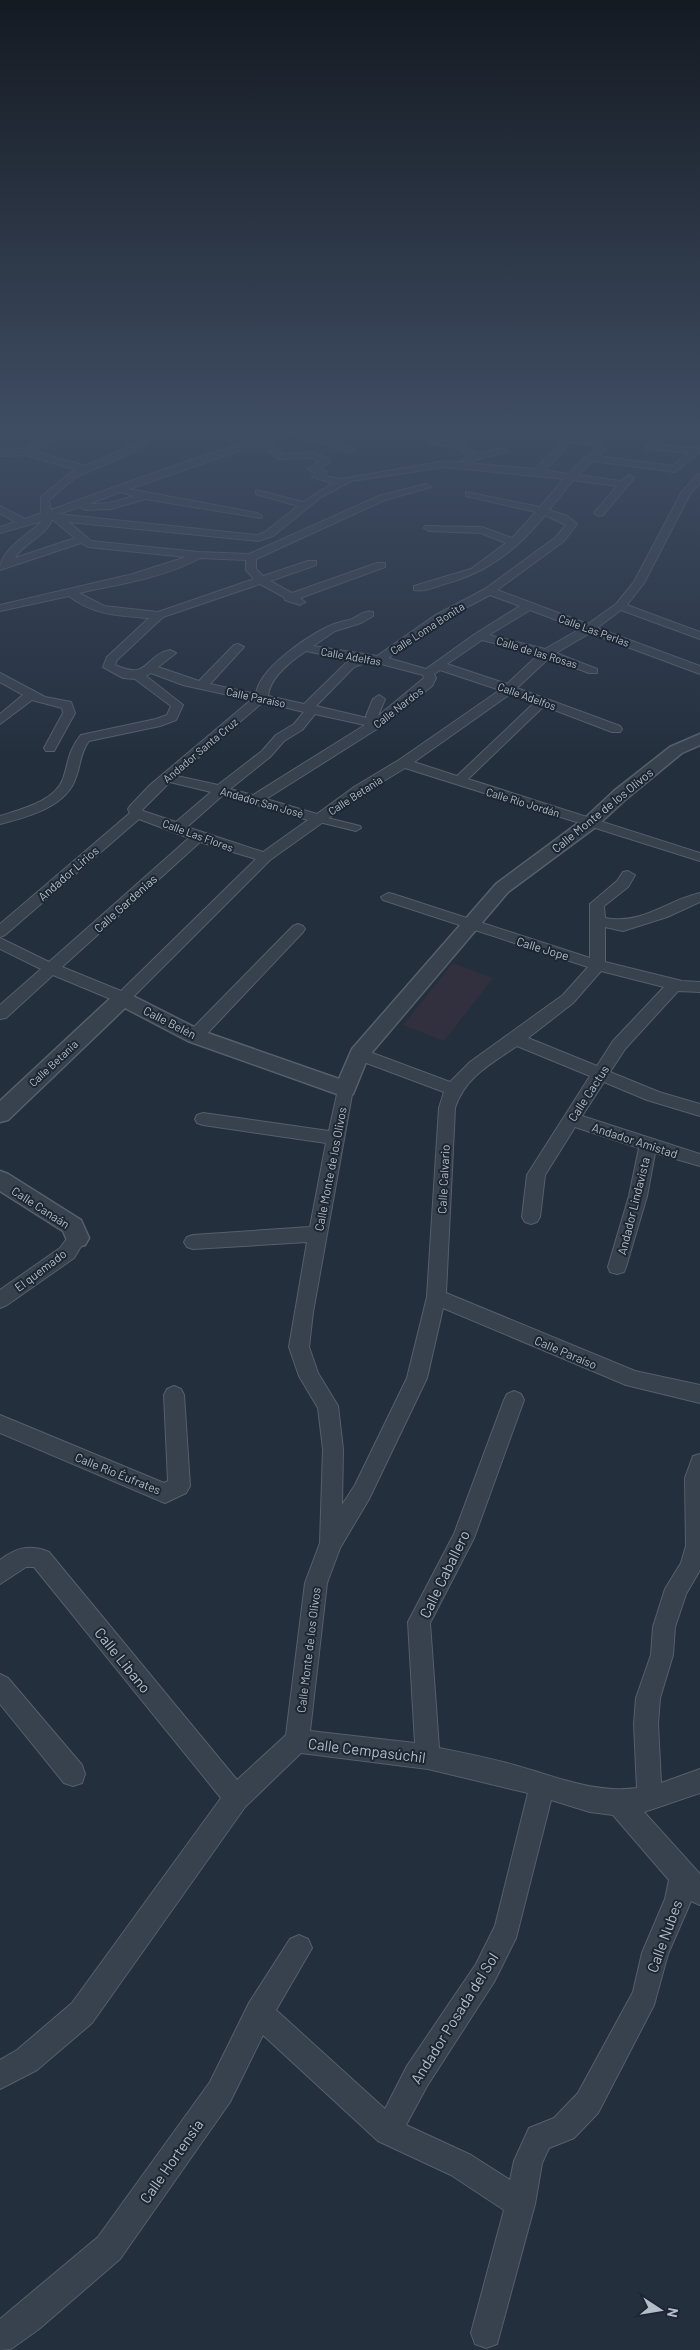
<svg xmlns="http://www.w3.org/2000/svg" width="700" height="2350" viewBox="0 0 700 2350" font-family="Barlow,sans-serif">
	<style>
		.medical { fill: #32303f }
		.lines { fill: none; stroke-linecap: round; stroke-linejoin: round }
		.pedestrian-casing { stroke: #565f6c; stroke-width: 2 }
		.minor-casing { stroke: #565f6c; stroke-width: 2 }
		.tertiary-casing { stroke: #565f6c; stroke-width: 3 }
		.pedestrian { fill: #38414e; fill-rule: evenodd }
		.minor { fill: #38414e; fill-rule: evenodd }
		.tertiary { fill: #38414e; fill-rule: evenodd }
		.labels { text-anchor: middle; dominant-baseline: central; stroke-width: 4; stroke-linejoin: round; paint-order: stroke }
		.far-street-label { font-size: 11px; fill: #b4bcc9; stroke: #1d2633 }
		.street-label { font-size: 12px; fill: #b4bcc9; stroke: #1d2633 }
		.near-street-label { font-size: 15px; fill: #b4bcc9; stroke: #1d2633 }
	</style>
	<rect width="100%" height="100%" fill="#242f3e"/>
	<!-- medical -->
	<polygon class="medical" points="453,963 493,978 444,1041 403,1025"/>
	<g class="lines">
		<!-- pedestrian casing -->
		<g class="pedestrian-casing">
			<polygon id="pedestrian" points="319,816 360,826 361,828 356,831 315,821 315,817"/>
		</g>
		<!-- minor casing -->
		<g class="minor-casing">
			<g id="minor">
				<path d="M62,428L65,429V433L34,451L85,466L136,444L145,430L160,428L152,434L143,448L76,477L49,500L51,510L173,466L282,430L280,428H303L299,431L352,447L354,449L349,452L290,434L265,442L277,448L283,454L312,452L329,459V463L321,468L327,472L324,476L341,479L445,461L534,469L553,452L561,440L537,428C553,428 568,437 584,439L579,428H587L593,437L606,449L599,456L673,466L688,453L648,449L646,447L657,432L665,434L657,445L693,448L700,444L699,453L675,472L593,461L578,475L621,481L629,475L634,478L603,515L599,516L594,513L617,486L573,480L549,510L567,516L577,524L564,541L497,590L588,624L616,604L634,582L681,493L697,475L700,474V483L690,494L644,583L627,605L700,632V639L621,610L597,628L700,666V674L590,633L556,653L597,669V673H589L549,658L517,688L620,726L622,729L620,732H612L544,706L468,779L700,853V861L405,768L364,793L270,860L128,1002H118L53,975L6,1018L0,1019V1005L41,969L0,949V938L49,962L189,838L139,819L5,935L0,937V924L130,813L128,809L130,806L150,785L251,700L183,685L151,673L146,676L183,705L176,720L160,726L89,741C80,753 81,764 76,777C67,807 27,817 0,824V816C21,809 54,802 63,779C69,761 68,751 81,735L156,719L167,715L171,706L135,679L123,678L103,667L107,657L149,618C121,616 92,615 69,596L0,611V605L133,574L186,557L88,547L81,543L0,570C0,549 29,535 42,521L0,533V527L15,522L0,513V506L25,519L41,513V497L70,473L77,470L26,455L0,456V450L24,449ZM569,442L591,445L595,449L568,474L544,470L559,456ZM256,445L271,452L278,459L311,458L319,461L308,469L316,473L312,477L333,483L303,502L256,490V494L298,506L265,532L257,535L58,514L80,507L85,510L111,509L145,499L261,518L262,516L257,513L129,489ZM445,467L564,479L540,507L466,492V496L536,512L512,538L482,527L425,526L424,528L429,531L481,533L506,543L471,569L414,586V590C422,592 433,588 441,585C485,574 516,551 545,515L566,525L556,537L485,589L434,616L377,656L313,646L335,631L361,623L373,616V612C364,610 359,616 352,619C343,622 333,623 325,628C304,639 259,669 256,694L210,684L242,649L244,647L238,644L234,645L199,681L158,667L176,653L170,650C143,656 150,681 115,665L117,660L163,617L260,584L284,597L285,600L300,605L305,602L300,598L385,567V563H377L292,593L270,581L316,565V561H308L263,576L256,569V559L385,500L431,487L426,484L379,496L249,554L198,552L91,541L69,522L258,541L273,536L321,497L351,481ZM120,492L134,496L110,503L89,504ZM52,519L75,538L15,558C23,543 48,535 52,519ZM200,558L246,560V570L254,579L158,612L104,606L79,593C119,584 164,578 200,558ZM490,595L520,606L475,634L426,669L388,658L442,620ZM530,610L580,629L545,649L489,635ZM482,640L539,654L507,684L447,664ZM306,651L336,657L356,658L346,663L304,704L268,696C270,677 291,661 306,651ZM370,661L423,675L424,678L378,716L385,699L379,695L373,699L366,716L367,718L316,706L354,667ZM440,670L500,690L399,760L354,787L317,814L266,799L380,727L432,686L436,678L434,674ZM510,694L534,703L457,776L414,762ZM263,702L304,712L294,724L276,735L262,751L218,785L177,776ZM315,714L365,725L253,795L230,789L270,757L284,741L302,730ZM170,782L211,792L176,822L143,811L142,810ZM223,795L308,820L263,852L187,827ZM200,842L256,859L121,991L62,967Z"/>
				<polygon points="432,439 460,442 479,454 502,448 507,451 466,463 461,460 470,456 455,447 429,444 429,440"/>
				<polygon points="0,673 45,697 71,702 75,713 54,751 46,751 44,748 63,713 62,708 32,700 0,724 0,714 23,695 0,682"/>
				<path d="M628,871L635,875L628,887L604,906L605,918C643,925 665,901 700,893V902L667,917L623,931L605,927V962L682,981L700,982V992L678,991L625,1049L610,1072L659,1092L700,1104V1116L647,1100L604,1082L582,1116L700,1154V1166L655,1153L647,1196L626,1267L624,1272L617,1274L610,1272L608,1267L629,1196L639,1148L575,1127L545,1175L540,1217L537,1222L531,1224L525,1222L522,1217L527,1175L590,1076L517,1046C492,1063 465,1077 455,1108L446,1293L635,1371L700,1385V1403L626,1385L443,1308L427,1378L369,1499L340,1548L327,1583L310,1731L415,1743L408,1622L454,1534L504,1400L507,1394L514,1391L521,1394L524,1400L474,1538L430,1623L439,1748C464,1753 490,1758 514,1765C555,1776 594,1794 637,1788L634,1724L636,1698L651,1655L653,1627L665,1589L681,1563L686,1546L685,1478L693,1456L700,1454V1570L686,1594L675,1627L673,1655L660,1698L658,1724L661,1783L700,1769V1793L644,1812L700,1874V1905L691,1901L668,1954L654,2005L598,2113L574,2138L549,2148L542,2163L535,2204L497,2344L486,2348L475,2344L471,2333L504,2210L451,2175L378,2141L263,2035L230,2102L120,2259L39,2329L11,2349L0,2350V2319L98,2237L210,2082L249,2003L290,1939L299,1935L308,1939L312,1948L276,2010L385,2109L407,2066L476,1964L495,1926L528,1793L428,1769L301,1753L245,1807L92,2023L37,2070L0,2089V2060L17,2050L72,2003L221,1798L34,1567H26L0,1584V1560C16,1548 29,1544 49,1552L237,1780L286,1735L305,1583L320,1543L323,1449L318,1408L299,1376L289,1347L307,1242L193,1249L187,1247L184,1242L187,1237L193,1235L310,1227L326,1143L203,1125L197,1123L195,1119L197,1115L203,1113L329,1131L339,1085H351L353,1089L313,1312L309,1347L318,1373L338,1406L343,1449L342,1505L355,1485L407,1378L427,1297L439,1108L444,1092L353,1058L351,1054L353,1050L359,1048L450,1082L470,1062L563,995L588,967L383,900L381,897L388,893L393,894L590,958V904L617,881L623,872ZM601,971L664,987L613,1041L597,1066L528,1038L573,1003ZM551,1800L590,1812L613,1815L669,1880L665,1899L642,1953L633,1992L578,2093L554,2118L529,2128L514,2161L510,2180L471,2155L406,2125L427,2086L494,1982L516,1938Z"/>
				<polygon points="298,924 303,926 305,929 303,932 201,1040 189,1040 187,1036 189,1032 293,926"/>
				<polygon points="77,1231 83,1233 86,1238 74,1258 7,1305 0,1308 0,1290 60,1248 71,1233"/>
				<polygon points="174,1386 181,1389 184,1395 190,1486 186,1493 165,1503 0,1433 0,1415 164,1483 168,1481 164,1395 167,1389"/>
				<polygon points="0,1674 8,1678 82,1765 85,1774 82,1783 73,1786 64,1783 0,1704"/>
			</g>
		</g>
		<!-- tertiary casing -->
		<g class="tertiary-casing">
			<g id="tertiary">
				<polygon points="700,734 700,745 682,753 626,799 597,826 508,892 368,1057 353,1094 345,1097 337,1094 188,1041 125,1008 8,1120 0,1122 0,1101 116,993 123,991 202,1031 339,1079 352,1049 496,884 585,818 614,791 670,747"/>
				<polygon points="0,1171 8,1174 81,1220 89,1238 85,1245 77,1247 69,1245 63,1231 0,1191"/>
			</g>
		</g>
		<!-- pedestrian -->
		<use href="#pedestrian" class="pedestrian"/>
		<!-- minor -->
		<use href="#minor" class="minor"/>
		<!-- tertiary -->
		<use href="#tertiary" class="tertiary"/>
	</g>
	<!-- sky -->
	<linearGradient id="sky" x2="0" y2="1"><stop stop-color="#141a22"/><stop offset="0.57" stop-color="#3f4d63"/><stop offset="1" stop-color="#3f4d63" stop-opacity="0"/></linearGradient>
	<rect width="700" height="757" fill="url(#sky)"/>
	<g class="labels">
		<!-- far-street labels -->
		<g class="far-street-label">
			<text transform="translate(427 628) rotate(-33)">Calle Loma Bonita</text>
			<text transform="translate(594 630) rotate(20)">Calle Las Perlas</text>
			<text transform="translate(537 652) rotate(17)">Calle de las Rosas</text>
			<text transform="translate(351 656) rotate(10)">Calle Adelfas</text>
			<text transform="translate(527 696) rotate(20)">Calle Adelfos</text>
			<text transform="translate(256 697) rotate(12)">Calle Paraíso</text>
			<text transform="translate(398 707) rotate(-38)">Calle Nardos</text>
			<text transform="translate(200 750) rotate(-40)">Andador Santa Cruz</text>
			<text transform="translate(355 795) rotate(-33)">Calle Betania</text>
			<text transform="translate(262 802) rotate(16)">Andador San José</text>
			<text transform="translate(523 802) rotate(17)">Calle Río Jordán</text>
			<text transform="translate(198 835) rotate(20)">Calle Las Flores</text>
			<text transform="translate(53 1063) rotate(-43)">Calle Betania</text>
		</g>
		<!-- street labels -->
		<g class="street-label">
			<text transform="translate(602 810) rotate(-39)">Calle Monte de los Olivos</text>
			<text transform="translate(68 873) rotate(-41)">Andador Lirios</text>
			<text transform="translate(125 903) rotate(-42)">Calle Gardenias</text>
			<text transform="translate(543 948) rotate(17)">Calle Jope</text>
			<text transform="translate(170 1022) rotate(27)">Calle Belén</text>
			<text transform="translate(588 1093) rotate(-57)">Calle Cactus</text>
			<text transform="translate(635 1140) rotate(18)">Andador Amistad</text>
			<text transform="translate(330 1169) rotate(-79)">Calle Monte de los Olivos</text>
			<text transform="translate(443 1179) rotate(-87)">Calle Calvario</text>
			<text transform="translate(633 1206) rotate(-76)">Andador Lindavista</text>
			<text transform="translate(41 1207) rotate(33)">Calle Canaán</text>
			<text transform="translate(40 1270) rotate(-37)">El quemado</text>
			<text transform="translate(566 1352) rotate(23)">Calle Paraíso</text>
			<text transform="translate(118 1473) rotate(22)">Calle Río Éufrates</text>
			<text transform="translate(308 1650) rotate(-83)">Calle Monte de los Olivos</text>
		</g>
		<!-- near-street labels -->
		<g class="near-street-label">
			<text transform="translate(444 1574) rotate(-64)">Calle Caballero</text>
			<text transform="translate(123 1660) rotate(51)">Calle Libano</text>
			<text transform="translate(367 1750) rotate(7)">Calle Cempasúchil</text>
			<text transform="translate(664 1936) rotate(-70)">Calle Nubes</text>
			<text transform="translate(454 2018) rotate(-58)">Andador Posada del Sol</text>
			<text transform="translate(171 2161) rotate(-55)">Calle Hortensia</text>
		</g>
	</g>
	<!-- north arrow -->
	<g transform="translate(660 2310) rotate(102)" stroke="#1d2633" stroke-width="4" paint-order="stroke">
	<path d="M0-4L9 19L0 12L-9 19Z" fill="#b4bcc9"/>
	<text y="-8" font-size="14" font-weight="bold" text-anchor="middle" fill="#b4bcc9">N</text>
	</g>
</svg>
